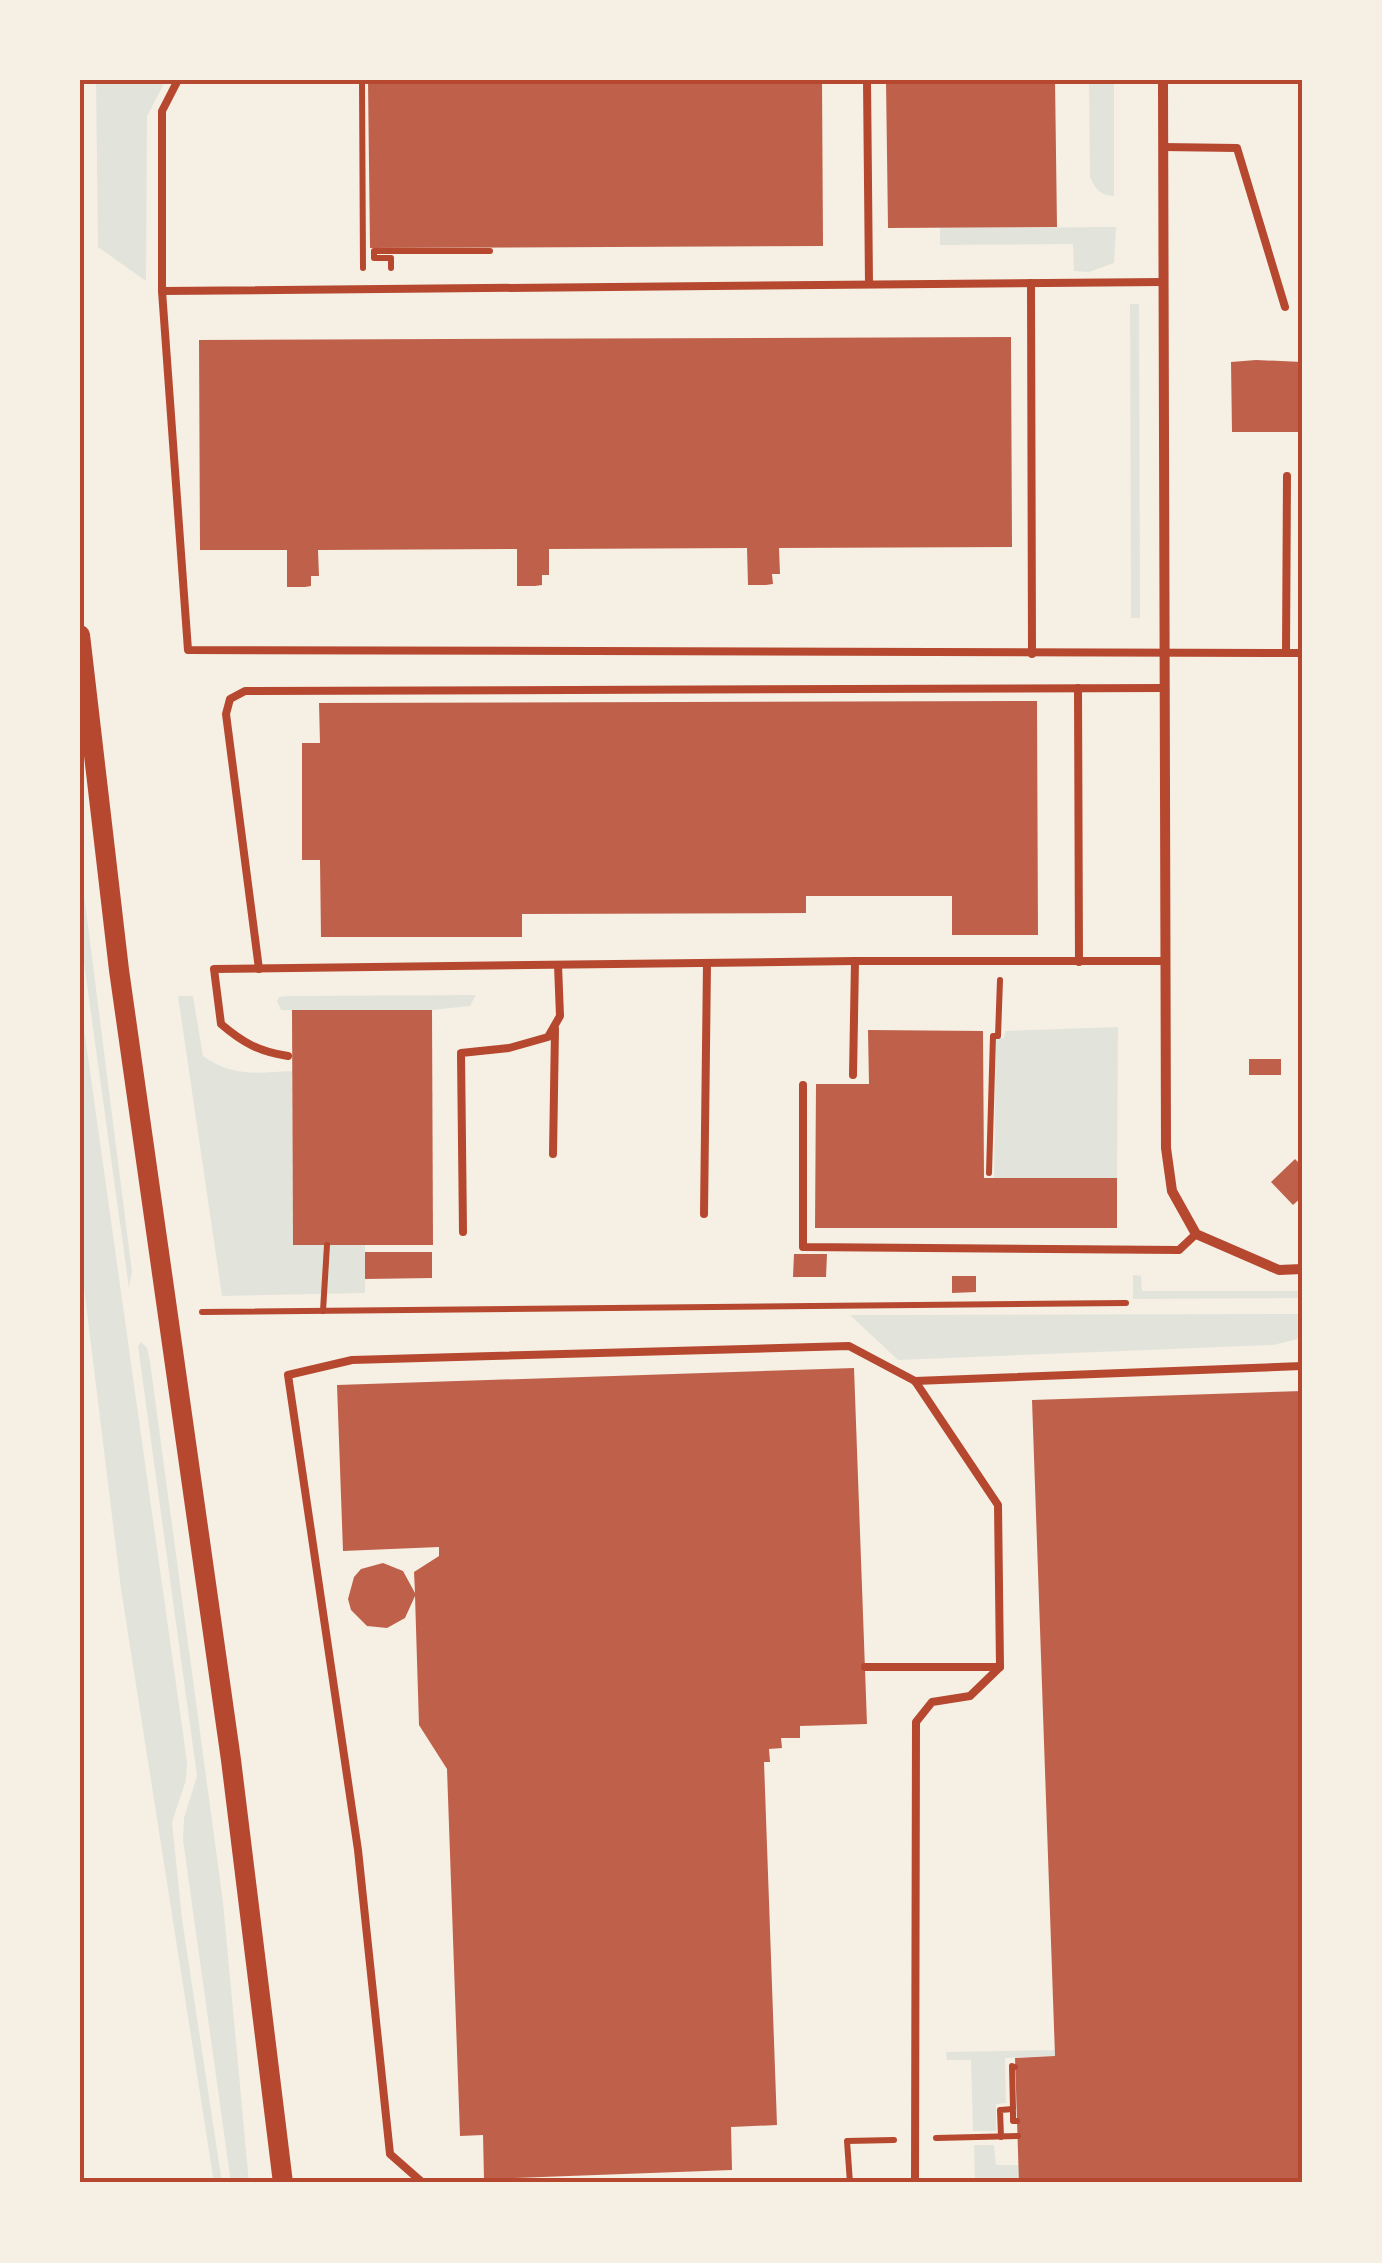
<svg xmlns="http://www.w3.org/2000/svg" width="1382" height="2263" viewBox="0 0 1382 2263" font-family="Signika,sans-serif">
	<style>
		.green { fill: #e2e4dc }
		.building { fill: #bf614a }
		.lines { fill: none; stroke-linecap: round; stroke-linejoin: round }
		.path { stroke: #b5482f; stroke-width: 6 }
		.service { stroke: #b5482f; stroke-width: 8 }
		.minor { stroke: #b5482f; stroke-width: 10 }
		.secondary { stroke: #b5482f; stroke-width: 20 }
		.neatline { fill: none; stroke: #b5482f; stroke-width: 4 }
	</style>
	<rect width="100%" height="100%" fill="#f6efe4"/>
	<!-- green -->
	<g class="green">
		<polygon points="96,80 166,80 147,116 146,281 98,247"/>
		<path d="M1089,80H1114V196C1100,195 1096,190 1090,177Z"/>
		<polygon points="1116,227 1114,263 1089,272 1074,271 1073,244 940,245 940,228"/>
		<polygon points="1130,304 1139,304 1140,618 1131,618"/>
		<polygon points="80,863 132,1272 129,1288 80,934"/>
		<polygon points="476,995 470,1006 432,1010 281,1010 277,1001 279,997 288,996"/>
		<path d="M178,996H193L203,1056C232,1077 258,1073 292,1071L293,1244H365V1293L222,1296Z"/>
		<polygon points="80,1000 187,1762 186,1780 172,1822 182,1919 222,2183 214,2183 121,1589 80,1255"/>
		<polygon points="1118,1027 1117,1178 994,1178 996,1038 1004,1038 1005,1031"/>
		<polygon points="1133,1275 1141,1276 1142,1291 1302,1291 1302,1298 1133,1299"/>
		<polygon points="1302,1314 1302,1338 1273,1345 898,1360 850,1315"/>
		<polygon points="141,1342 147,1348 150,1362 223,1902 249,2183 231,2183 183,1840 184,1818 197,1776 138,1346"/>
		<polygon points="1055,2050 1055,2056 1005,2058 1006,2103 996,2104 996,2131 973,2131 971,2060 947,2060 946,2052"/>
		<polygon points="974,2145 994,2145 996,2165 1019,2165 1019,2183 975,2183"/>
	</g>
	<!-- building -->
	<g class="building">
		<polygon points="368,80 822,80 823,246 370,248"/>
		<polygon points="886,80 1055,80 1057,227 888,228"/>
		<polygon points="1011,337 1012,547 779,548 780,574 772,574 773,584 766,585 748,585 747,548 549,549 549,575 542,575 542,585 535,586 517,586 517,549 318,550 319,576 311,576 311,586 305,587 287,587 287,550 200,550 199,340"/>
		<polygon points="1256,360 1302,362 1302,432 1232,432 1231,362"/>
		<polygon points="1037,701 1038,935 952,935 952,896 806,896 806,913 522,914 522,937 321,937 320,860 302,860 302,743 320,743 319,703"/>
		<polygon points="292,1010 432,1010 433,1245 293,1245"/>
		<polygon points="868,1030 983,1031 984,1178 1117,1178 1117,1228 815,1228 816,1084 869,1084"/>
		<rect x="1249" y="1059" width="32" height="16"/>
		<polygon points="1295,1159 1302,1166 1302,1197 1293,1205 1271,1182"/>
		<polygon points="365,1252 432,1252 432,1278 365,1279"/>
		<polygon points="794,1254 827,1254 826,1277 793,1277"/>
		<polygon points="952,1276 976,1276 976,1292 952,1293"/>
		<polygon points="854,1368 867,1724 800,1726 800,1738 781,1738 782,1748 769,1749 770,1762 764,1762 777,2125 731,2127 732,2170 484,2179 483,2135 460,2136 447,1769 419,1725 415,1596 405,1618 387,1628 367,1626 351,1610 348,1599 354,1577 361,1569 383,1563 403,1571 415,1593 414,1572 439,1556 439,1547 343,1551 337,1385"/>
		<polygon points="1302,1391 1302,2183 1019,2183 1015,2058 1055,2056 1032,1400"/>
	</g>
	<g class="lines">
		<!-- path -->
		<g class="path">
			<polyline points="362,80 363,268"/>
			<polyline points="391,268 391,258 374,258 374,251 490,251"/>
			<polyline points="989,1173 993,1036 998,1036 1000,980"/>
			<polyline points="323,1311 327,1245"/>
			<polyline points="202,1312 1126,1303"/>
			<polyline points="1013,2112 1013,2121 1017,2121"/>
			<polyline points="1001,2137 1000,2110 1013,2109 1012,2066 1015,2067"/>
			<polyline points="936,2138 1018,2136"/>
			<polyline points="850,2183 847,2141 894,2140"/>
		</g>
		<!-- service -->
		<g class="service">
			<polyline points="178,80 162,111 162,291 188,650 1302,653"/>
			<polyline points="867,80 869,284"/>
			<polyline points="1163,147 1237,148 1285,307"/>
			<polyline points="1031,283 1032,654"/>
			<polyline points="162,291 1163,282"/>
			<polyline points="1286,653 1287,476"/>
			<polyline points="1078,688 1079,962"/>
			<polyline points="259,969 226,714 230,699 245,691 1165,688"/>
			<path d="M288,1056C259,1052 242,1042 221,1024L214,969L855,961H1165"/>
			<polyline points="853,1075 855,961"/>
			<polyline points="803,1085 803,1247 1179,1250 1196,1234"/>
			<polyline points="553,1154 555,1029"/>
			<polyline points="704,1214 707,964"/>
			<polyline points="463,1232 461,1053 509,1048 548,1037 560,1016 558,965"/>
			<polyline points="915,1381 1302,1366"/>
			<polyline points="865,1667 1000,1667"/>
			<polyline points="423,2183 390,2154 358,1850 288,1375 352,1360 849,1346 915,1381 998,1505 1000,1667 970,1696 932,1702 916,1722 915,2183"/>
		</g>
		<!-- minor -->
		<polyline class="minor" points="1163,80 1166,1148 1172,1191 1196,1234 1279,1270 1302,1269"/>
		<!-- secondary -->
		<polyline class="secondary" points="80,635 119,970 231,1760 283,2183"/>
	</g>
	<!-- border -->
	<rect width="1382" height="2263" fill="none" stroke="#f6efe4" stroke-width="165"/>
	<rect x="82" y="82" width="1218" height="2098" class="neatline"/>
</svg>
